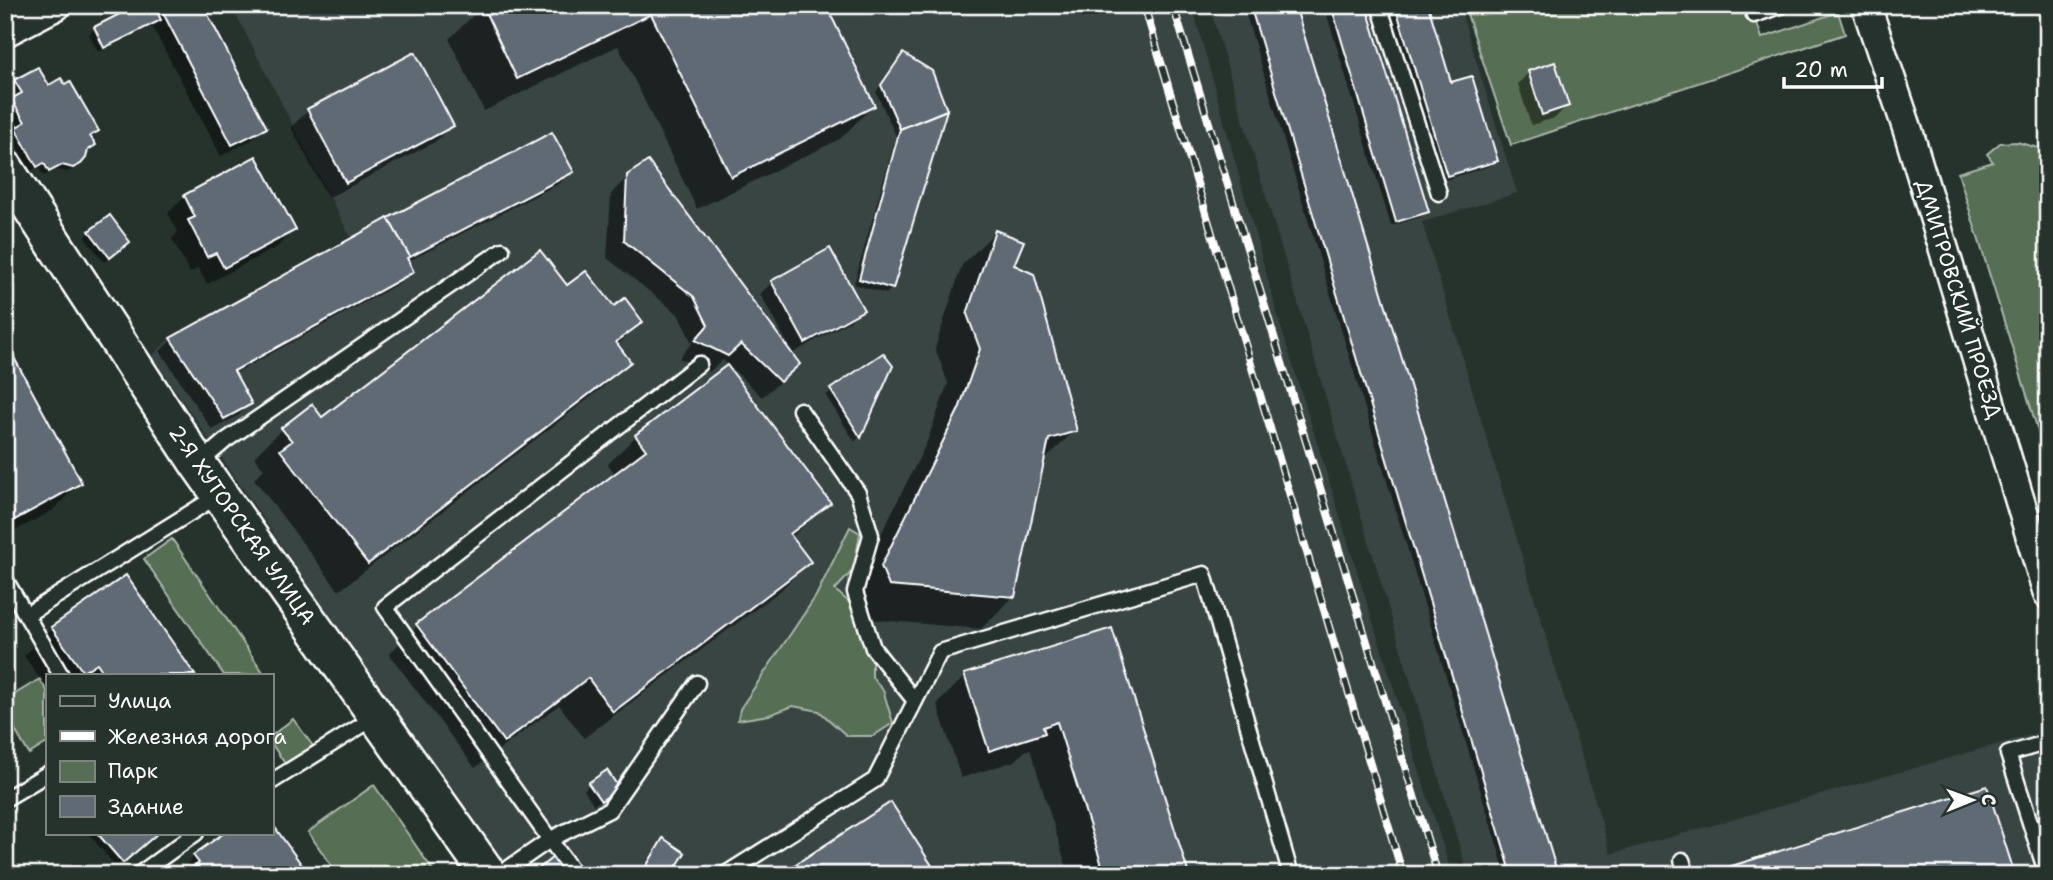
<svg xmlns="http://www.w3.org/2000/svg" width="2053" height="880" viewBox="0 0 2053 880" font-family="'Shantell Sans',sans-serif">
	<style>
		.built { fill: #374443 }
		.green { fill: #566e53; stroke: #aab6a9; stroke-width: 2 }
		.shadow { fill: #0007 }
		.building { fill: #606a75; stroke: #fff; stroke-width: 2 }
		.lines { fill: none; stroke-linecap: round; stroke-linejoin: round }
		.service-casing { stroke: #fff; stroke-width: 19 }
		.minor-casing { stroke: #fff; stroke-width: 33 }
		.tertiary-casing { stroke: #fff; stroke-width: 40 }
		.service { stroke: #26332d; stroke-width: 14 }
		.minor { stroke: #26332d; stroke-width: 28 }
		.tertiary { stroke: #26332d; stroke-width: 35 }
		.rail-casing { stroke: #fff; stroke-width: 8 }
		.rail { stroke: #26332d; stroke-width: 5; stroke-dasharray: 16; stroke-linecap: butt }
		.labels { text-anchor: middle; dominant-baseline: central; stroke-width: 5; stroke-linejoin: round; paint-order: stroke }
		.street-label { font-size: 21px; fill: #fff; stroke: #26332d }
	</style>
	<rect width="100%" height="100%" fill="#26332d"/>
	<filter id="ink" filterUnits="userSpaceOnUse"><feTurbulence type="fractalNoise" baseFrequency=".0143" numOctaves="2"/><feDisplacementMap in="SourceGraphic" scale="14" xChannelSelector="R" yChannelSelector="G"/><feConvolveMatrix kernelMatrix="1 2 1 2 8 2 1 2 1" color-interpolation-filters="sRGB"/></filter>
	<g filter="url(#ink)">
		<!-- built -->
		<g class="built">
			<polygon points="231,5 1192,5 1280,324 1452,875 507,875 152,356 170,338 351,238"/>
			<polygon points="1209,5 1459,5 1517,193 1422,222 1611,854 2048,730 2048,875 1468,875"/>
		</g>
		<!-- green -->
		<g class="green">
			<polygon points="1464,5 1751,5 1762,38 1838,12 1845,34 1511,145"/>
			<polygon points="2017,142 2038,148 2048,145 2048,463 1958,173 1993,162 1987,154 2000,143"/>
			<polygon points="850,527 860,533 854,569 835,590 849,602 872,659 872,677 883,690 893,723 873,736 847,736 819,711 793,706 769,715 738,720 740,709 816,596"/>
			<polygon points="172,539 265,675 224,675 144,559"/>
			<polygon points="40,679 47,691 47,743 29,754 5,713 5,700"/>
			<polygon points="293,719 313,746 286,765 271,743 271,736"/>
			<polygon points="374,785 432,869 425,875 338,875 308,832"/>
		</g>
		<!-- shadow -->
		<g class="shadow">
			<polygon points="484,5 824,5 873,106 840,139 697,209 618,46 484,111 449,39"/>
			<polygon points="1243,5 1293,5 1556,875 1506,875"/>
			<polygon points="1324,5 1364,5 1427,211 1421,217 1391,226"/>
			<polygon points="1389,5 1426,5 1450,84 1496,160 1490,166 1442,181"/>
			<polygon points="163,12 264,127 253,139 221,156 152,26 98,52 89,34 95,28 158,17"/>
			<polygon points="898,61 931,72 892,288 886,294 854,284 896,136 876,92"/>
			<polygon points="1529,72 1567,106 1555,118 1531,125 1518,84"/>
			<polygon points="16,82 48,88 97,130 89,137 94,145 73,169 67,172 55,170 44,176 38,167 31,171 10,135 20,127 7,106 16,98 10,87"/>
			<polygon points="308,111 452,125 435,142 328,198 291,127"/>
			<polygon points="255,158 293,230 277,247 207,284 198,268 190,273 172,239 178,232 168,213 185,196"/>
			<polygon points="572,171 560,183 407,262 412,271 400,283 234,374 250,404 239,415 212,430 160,351 171,340"/>
			<polygon points="628,176 781,381 762,397 723,360 709,372 679,358 692,343 678,314 607,258 611,194"/>
			<polygon points="90,232 123,247 104,262 85,237"/>
			<polygon points="995,232 1075,430 1042,463 1014,596 981,629 856,618 848,600 926,444 948,383 935,348 962,265"/>
			<polygon points="829,250 862,310 850,321 793,353 760,294 772,282"/>
			<polygon points="567,288 641,322 617,346 629,361 601,389 339,591 254,479 264,469 254,457 282,429 322,420"/>
			<polygon points="5,345 80,483 52,511 5,536"/>
			<polygon points="891,366 859,437 855,442 826,396 831,391"/>
			<polygon points="636,436 829,502 791,538 809,562 781,590 584,738 559,705 475,768 389,654 417,626 616,475 608,464"/>
			<polygon points="125,578 193,675 47,675 47,689 24,656 52,628"/>
			<polygon points="1110,630 1187,875 1069,875 1030,749 1025,751 1015,761 961,778 937,704 965,676"/>
			<polygon points="589,784 611,793 594,805 584,790"/>
			<polygon points="88,833 156,833 116,867"/>
			<polygon points="227,833 271,833 307,875 176,875 195,856"/>
			<polygon points="663,841 669,875 639,875 658,846"/>
		</g>
		<!-- building -->
		<g class="building">
			<polygon points="137,5 154,5 161,20 104,48 94,27"/>
			<polygon points="172,5 203,5 267,128 232,145 162,11"/>
			<polygon points="482,5 826,5 875,106 731,177 651,14 517,79"/>
			<polygon points="1250,5 1295,5 1558,875 1512,875"/>
			<polygon points="1331,5 1366,5 1429,212 1396,222"/>
			<polygon points="1395,5 1428,5 1451,82 1472,76 1498,161 1447,176"/>
			<polygon points="415,52 454,126 346,183 307,109"/>
			<polygon points="903,53 932,71 947,110 900,129 881,85"/>
			<polygon points="1555,62 1569,106 1542,115 1528,71"/>
			<polygon points="38,67 49,85 61,78 65,84 70,81 99,131 90,136 96,145 88,150 86,158 81,164 73,168 62,165 49,172 44,163 37,167 15,128 25,122 11,99 22,93 14,80"/>
			<polygon points="947,110 893,289 859,279 900,129"/>
			<polygon points="552,132 574,172 410,257 388,218"/>
			<polygon points="256,156 296,230 224,268 216,253 207,257 188,220 195,217 184,195"/>
			<polygon points="648,161 800,364 780,382 741,344 728,356 695,340 708,325 694,297 624,241 627,175"/>
			<polygon points="110,215 130,242 110,258 89,231"/>
			<polygon points="388,218 410,257 407,258 414,272 234,371 252,404 224,419 170,338"/>
			<polygon points="995,230 1024,241 1014,265 1034,274 1077,431 1049,439 1015,597 889,586 881,566 959,409 980,349 967,314"/>
			<polygon points="830,248 864,310 805,343 771,281"/>
			<polygon points="540,250 567,285 586,271 614,306 625,298 643,322 616,342 631,362 368,564 280,450 292,441 281,428 312,404 322,417"/>
			<polygon points="5,341 82,483 11,522 5,512"/>
			<polygon points="883,353 893,366 861,438 830,389"/>
			<polygon points="727,365 831,503 790,534 811,562 613,712 588,678 504,742 416,624 646,450 635,435"/>
			<polygon points="126,575 195,675 105,675 97,663 83,672 51,627"/>
			<polygon points="1112,628 1189,875 1105,875 1057,722 1043,727 1045,733 989,751 964,674"/>
			<polygon points="607,770 619,788 601,801 588,783"/>
			<polygon points="1987,786 2015,875 1720,875 1719,870"/>
			<polygon points="891,802 938,875 779,875"/>
			<polygon points="271,822 309,875 183,875 199,863 193,855 224,833 271,833"/>
			<polygon points="97,833 158,833 123,863"/>
			<polygon points="663,838 685,853 671,875 641,875"/>
			<polygon points="553,857 566,875 539,875 536,871"/>
		</g>
		<g class="lines">
			<!-- service casing -->
			<g class="service-casing">
				<g id="service">
					<polyline points="1379,5 1439,193"/>
					<polyline points="1754,15 1783,5"/>
					<polyline points="800,410 858,493 871,535 855,592 873,648 915,701"/>
					<polyline points="198,464 225,441 502,250"/>
					<polyline points="5,579 61,675"/>
					<polyline points="26,615 219,495"/>
					<polyline points="271,782 377,716"/>
					<polyline points="5,799 47,774"/>
					<polyline points="1682,860 1687,875"/>
					<polyline points="138,875 196,833"/>
					<polyline points="499,875 551,839 609,810 697,683"/>
					<polyline points="575,875 385,607 699,364"/>
					<polyline points="724,875 875,780 940,652 1204,574 1291,875"/>
					<polyline points="2047,875 2008,754 2048,742"/>
				</g>
			</g>
			<!-- minor casing -->
			<g class="minor-casing">
				<g id="minor">
					<polyline points="1866,5 1909,134 2048,594"/>
					<polyline points="5,32 57,5"/>
				</g>
			</g>
			<!-- tertiary casing -->
			<g class="tertiary-casing">
				<polyline id="tertiary" points="5,168 198,464 489,875"/>
			</g>
			<!-- service -->
			<use href="#service" class="service"/>
			<!-- minor -->
			<use href="#minor" class="minor"/>
			<!-- tertiary -->
			<use href="#tertiary" class="tertiary"/>
			<!-- rail casing -->
			<g class="rail-casing">
				<g id="rail">
					<polyline points="1144,5 1403,875"/>
					<polyline points="1173,5 1438,875"/>
				</g>
			</g>
			<!-- rail -->
			<use href="#rail" class="rail"/>
		</g>
	</g>
	<g class="labels">
		<!-- street labels -->
		<g class="street-label">
			<text transform="translate(1959 299) rotate(73)">ДМИТРОВСКИЙ ПРОЕЗД</text>
			<text transform="translate(242 525) rotate(55)">2-Я ХУТОРСКАЯ УЛИЦА</text>
		</g>
	</g>
	<!-- margin -->
	<rect width="2053" height="880" fill="none" stroke="#26332d" stroke-width="28"/>
	<rect x="14" y="14" width="2025" height="852" fill="none" stroke="#fff" stroke-width="2.5" filter="url(#ink)"/>
	<!-- legend -->
	<rect x="46" y="674" width="228" height="161" fill="#26332d" stroke="#7d8581" stroke-width="2"/>
	<rect x="60" y="696" width="35" height="10" fill="#26332d" stroke="#7d8581" stroke-width="2"/>
	<text x="108" y="708" font-size="21" fill="#ffffff">Улица</text>
	<rect x="60" y="731" width="35" height="10" fill="#ffffff" stroke="#7d8581" stroke-width="2"/>
	<text x="108" y="744" font-size="21" fill="#ffffff">Железная дорога</text>
	<rect x="60" y="761" width="35" height="21" fill="#566e53" stroke="#7d8581" stroke-width="2"/>
	<text x="108" y="778" font-size="21" fill="#ffffff">Парк</text>
	<rect x="60" y="796" width="35" height="21" fill="#606a75" stroke="#7d8581" stroke-width="2"/>
	<text x="108" y="814" font-size="21" fill="#ffffff">Здание</text>
	<!-- north arrow -->
	<g transform="translate(1972 800) rotate(89)" stroke="#26332d" stroke-width="5" paint-order="stroke">
	<path d="M0-5L12 26L0 18L-12 26Z" fill="#ffffff"/>
	<text y="-10" font-size="19" font-weight="bold" text-anchor="middle" fill="#ffffff">С</text>
	</g>
	<!-- scale -->
	<path d="M1784 77v10h98v-10" fill="none" stroke="#ffffff" stroke-width="3.5"/>
	<text x="1794" y="77" font-size="21" fill="#ffffff" stroke="#26332d" stroke-width="5" paint-order="stroke">20 m</text>
</svg>
